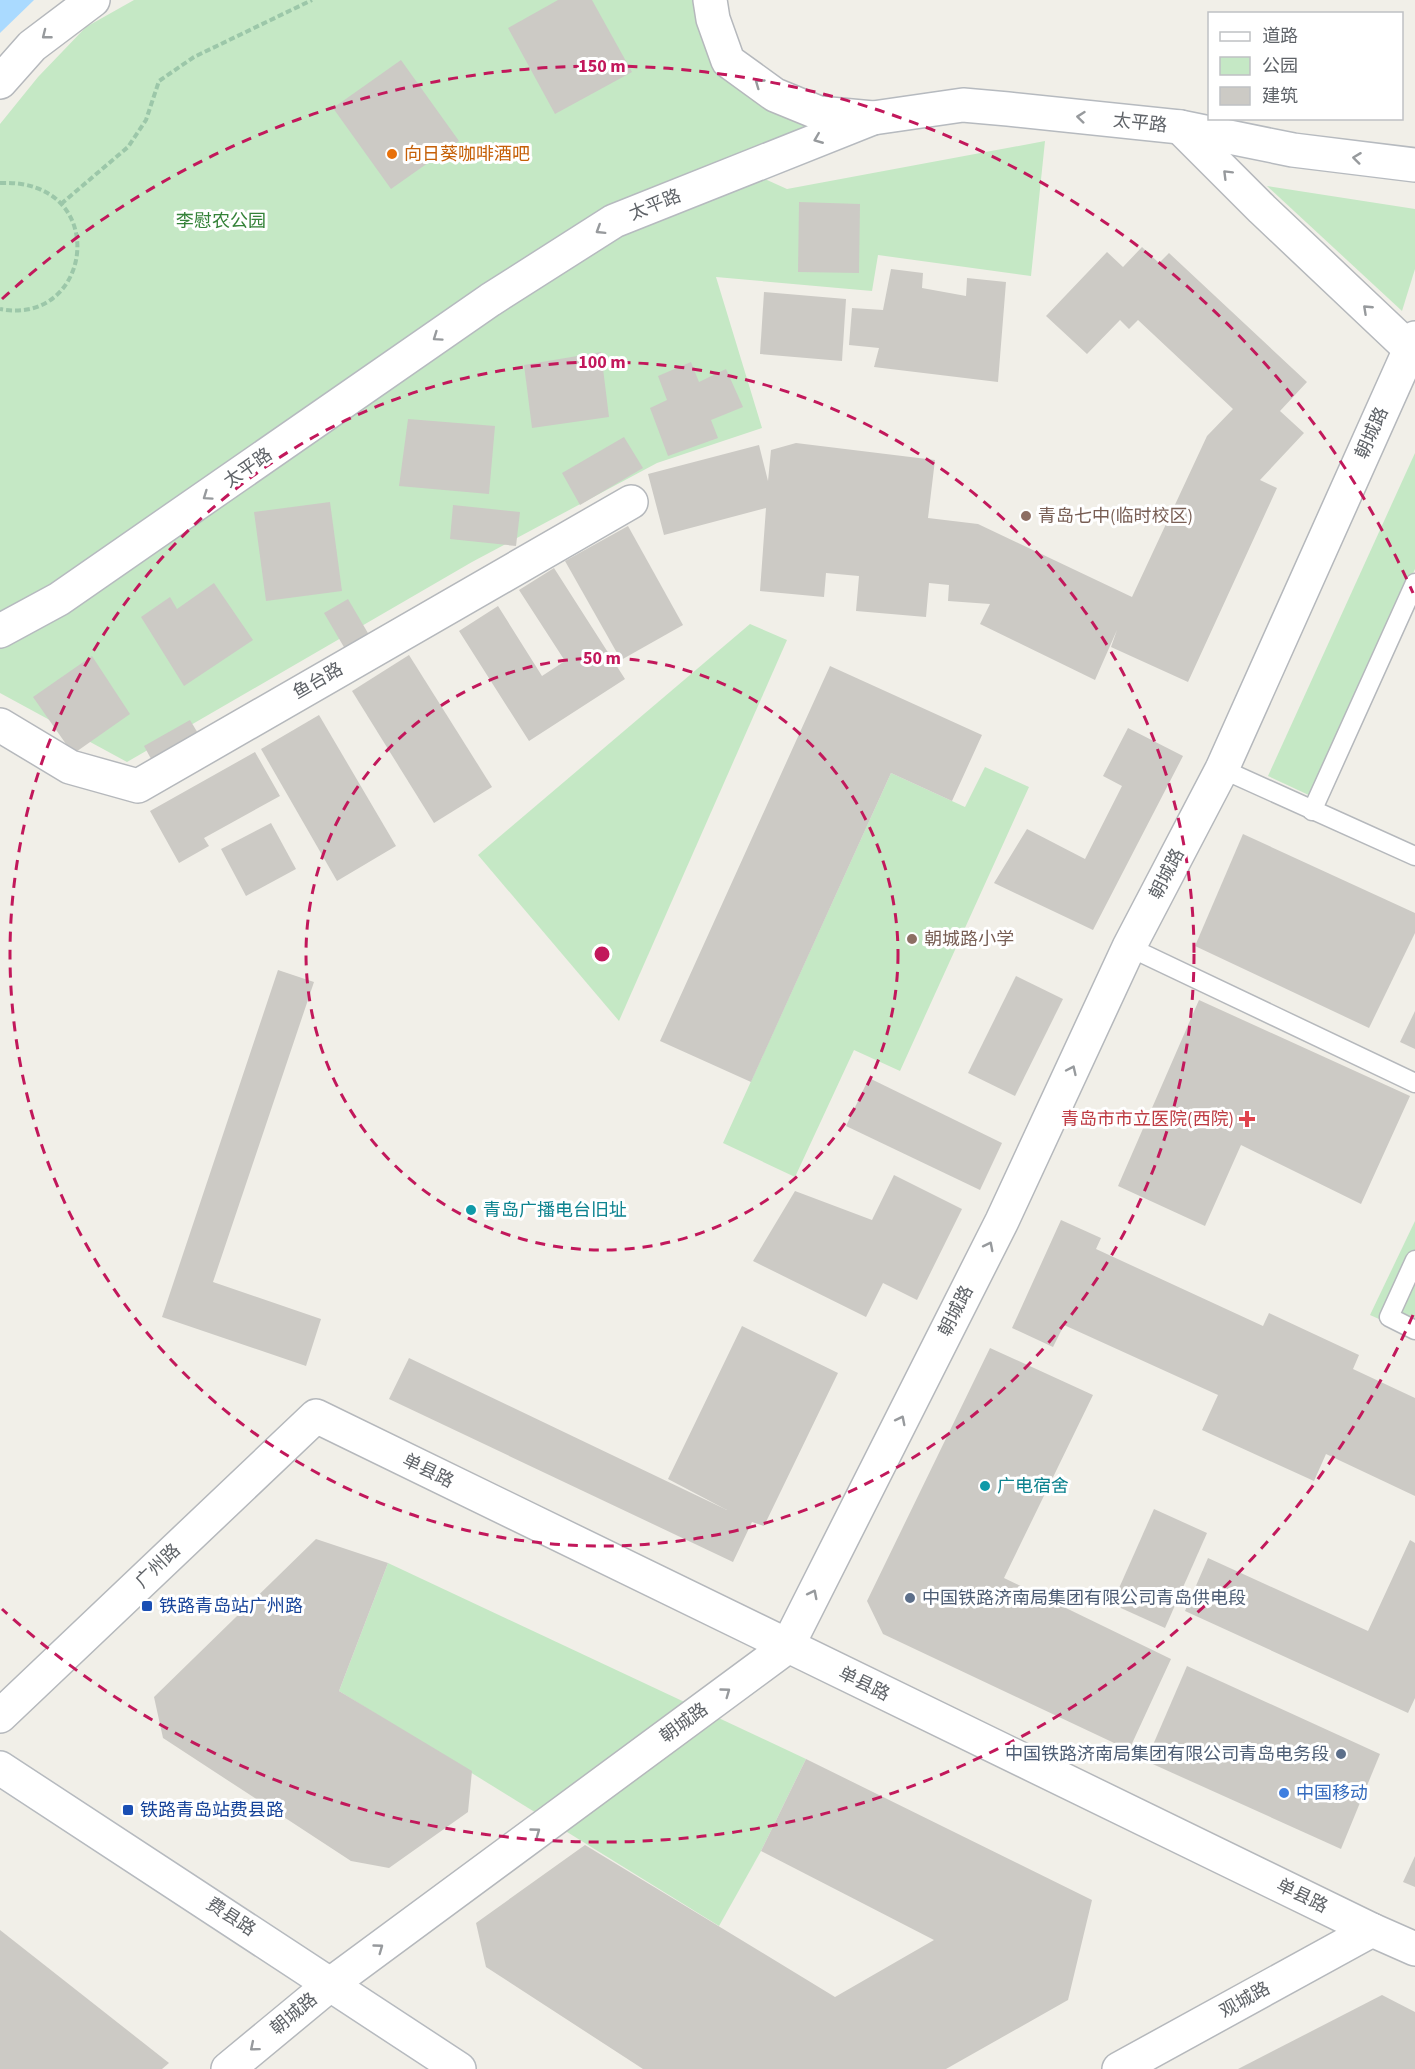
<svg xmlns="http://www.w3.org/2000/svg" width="1415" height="2069" viewBox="0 0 1415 2069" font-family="'Source Sans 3','Noto Sans SC',sans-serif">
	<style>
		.green { fill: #c5e8c5 }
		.water { fill: #aadaff }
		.building { fill: #cccac5 }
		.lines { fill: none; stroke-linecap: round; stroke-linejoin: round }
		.service-casing { stroke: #b5b8bc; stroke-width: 21 }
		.minor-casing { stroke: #b5b8bc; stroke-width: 36 }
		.tertiary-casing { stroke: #b5b8bc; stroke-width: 36 }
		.secondary-casing { stroke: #b6babf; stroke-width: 36 }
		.path { stroke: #9cc7a9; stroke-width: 4; stroke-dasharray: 6 3; stroke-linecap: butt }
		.service { stroke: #fff; stroke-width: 18 }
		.minor { stroke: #fff; stroke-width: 33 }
		.tertiary { stroke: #fff; stroke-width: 33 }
		.secondary { stroke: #fff; stroke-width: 33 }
		.oneway { stroke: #979a9d }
		.ring { fill: none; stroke: #c2185b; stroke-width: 3; stroke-dasharray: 10 8 }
		.food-dot { fill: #e8710a; stroke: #fff; stroke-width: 2 }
		.education-dot { fill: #8d6e63; stroke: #fff; stroke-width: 2 }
		.health-dot { fill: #e0444e; stroke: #fff; stroke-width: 2 }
		.culture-dot { fill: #0f9aa8; stroke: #fff; stroke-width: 2 }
		.service-dot { fill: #5c6f8a; stroke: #fff; stroke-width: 2 }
		.transit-dot { fill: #1a4fb4; stroke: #fff; stroke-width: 2 }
		.shop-dot { fill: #3f7fe0; stroke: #fff; stroke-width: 2 }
		.labels { text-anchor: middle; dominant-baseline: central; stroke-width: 6; stroke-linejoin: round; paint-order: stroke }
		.street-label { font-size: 18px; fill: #5f6368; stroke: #fff }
		.food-label { font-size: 18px; fill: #c56008; stroke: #fff; text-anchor: start }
		.park-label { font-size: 18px; fill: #348238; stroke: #fff }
		.education-label { font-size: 18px; fill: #785e54; stroke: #fff; text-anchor: start }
		.health-label { font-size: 18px; fill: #be3a42; stroke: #fff; text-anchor: end }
		.culture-label { font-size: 18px; fill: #0d838f; stroke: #fff; text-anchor: start }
		.service-label { font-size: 18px; fill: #4e5e75; stroke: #fff; text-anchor: start }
		.transit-label { font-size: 18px; fill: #164399; stroke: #fff; text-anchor: start }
		.shop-label { font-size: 18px; fill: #366cbe; stroke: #fff; text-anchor: start }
		.centre { fill: #c2185b; stroke: #fff; stroke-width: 3 }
		.ring-label { font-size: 18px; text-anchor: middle; font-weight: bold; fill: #c2185b; stroke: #fff; stroke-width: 6; stroke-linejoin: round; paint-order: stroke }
	</style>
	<rect width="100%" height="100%" fill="#f1efe8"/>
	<!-- green -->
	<g class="green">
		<polygon points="134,0 710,0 728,61 873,118 745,170 787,189 1045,141 1031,276 878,255 872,291 716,277 762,428 657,463 472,562 127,762 0,693 0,124 38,77 86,27"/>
		<polygon points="1267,186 1415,209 1415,269 1402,311"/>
		<polygon points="1415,453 1415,569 1313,797 1268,776"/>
		<polygon points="750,624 787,640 619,1021 478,855"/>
		<polygon points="985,767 1029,787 900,1071 854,1050 795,1177 723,1143 891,773 965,807"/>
		<polygon points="1415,1221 1415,1335 1370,1315"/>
		<polygon points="388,1563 806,1759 761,1851 719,1926 339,1691"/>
	</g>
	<!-- water -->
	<polygon class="water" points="0,0 34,0 0,33"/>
	<!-- building -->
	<g class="building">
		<polygon points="558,0 592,0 632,72 555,114 508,28"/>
		<polygon points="401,60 459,141 391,189 333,108"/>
		<polygon points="799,202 860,204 859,273 798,272"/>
		<polygon points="1142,247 1159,263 1169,253 1307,382 1280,411 1304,433 1260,480 1277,488 1188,682 1111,647 1117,630 1095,680 980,624 990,604 948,601 949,585 929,583 926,617 856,611 859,576 826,573 824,597 760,591 766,508 664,535 648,474 759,445 768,481 771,450 796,443 935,460 928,518 978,524 1132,597 1207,436 1233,409 1138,320 1129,329 1120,320 1087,354 1046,316 1107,252 1123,267"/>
		<polygon points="891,269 923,273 922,288 966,296 967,278 1006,282 998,382 874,367 879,348 849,345 852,308 883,310"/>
		<polygon points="764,292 846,299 842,361 760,354"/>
		<polygon points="601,352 609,417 532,428 524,365"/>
		<polygon points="691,362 699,382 726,369 743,407 711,420 718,438 668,456 650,408 667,400 658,376"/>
		<polygon points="408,419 495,426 489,494 399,486"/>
		<polygon points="624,437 643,468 580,505 562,473"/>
		<polygon points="330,502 342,591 266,601 254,512"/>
		<polygon points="453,505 520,512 516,546 450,539"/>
		<polygon points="628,526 683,625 621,660 565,561"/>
		<polygon points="554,568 625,679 529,741 459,631 498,606 542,676 565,661 519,590"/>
		<polygon points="214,583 253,640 184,686 141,617 170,597 177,609"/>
		<polygon points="348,599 372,640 348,654 324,613"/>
		<polygon points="409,655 492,787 434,823 352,691"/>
		<polygon points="92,656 130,714 73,754 33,697"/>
		<polygon points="830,666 982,735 952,801 891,773 751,1082 660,1041"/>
		<polygon points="319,715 396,846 337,881 261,749"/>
		<polygon points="190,720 202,740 155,766 144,746"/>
		<polygon points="1128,728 1183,756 1093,930 994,883 1027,829 1085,859 1122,786 1103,776"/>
		<polygon points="255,752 280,796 204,838 209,846 179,863 150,811"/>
		<polygon points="271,823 296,869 246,896 221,849"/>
		<polygon points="1243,834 1415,913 1415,933 1369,1028 1195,946"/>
		<polygon points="278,970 314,982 213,1282 321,1319 306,1366 162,1317"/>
		<polygon points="1016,976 1063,999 1015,1096 968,1073"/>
		<polygon points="1199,1000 1410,1096 1361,1204 1241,1145 1205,1226 1118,1186"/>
		<polygon points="1415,1011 1415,1049 1400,1042"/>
		<polygon points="869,1078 1002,1143 980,1190 846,1126"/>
		<polygon points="894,1175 962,1209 917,1300 883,1283 866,1317 753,1261 795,1191 872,1220"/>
		<polygon points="1061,1220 1101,1238 1096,1249 1263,1326 1269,1313 1359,1355 1353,1369 1415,1398 1415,1496 1326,1454 1314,1481 1202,1430 1218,1395 1064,1325 1053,1347 1012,1328"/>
		<polygon points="742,1326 838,1373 764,1526 752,1522 733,1562 389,1399 409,1358 727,1510 668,1479"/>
		<polygon points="990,1348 1093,1395 1004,1578 1171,1659 1129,1750 883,1634 867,1601"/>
		<polygon points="1154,1509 1207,1533 1165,1628 1112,1604"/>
		<polygon points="316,1539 388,1563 339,1691 472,1771 468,1812 389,1868 351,1861 163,1738 154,1697"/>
		<polygon points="1410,1540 1415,1543 1415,1698 1408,1713 1185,1611 1208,1558 1368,1631"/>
		<polygon points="1187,1666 1380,1754 1341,1849 1146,1761"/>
		<polygon points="806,1759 1092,1900 1068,2000 946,2069 643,2069 486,1967 476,1923 585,1845 835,1997 934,1940 761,1851"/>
		<polygon points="1415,1856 1415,1887 1403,1882"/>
		<polygon points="0,1930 169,2063 162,2069 0,2069"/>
		<polygon points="1382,1995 1415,2012 1415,2069 1238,2069"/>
	</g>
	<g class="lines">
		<!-- service casing -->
		<g class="service-casing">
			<g id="service">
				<polyline points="1222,769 1415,856"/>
				<polyline points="1312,811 1415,583"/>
				<polyline points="1129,947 1415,1083"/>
				<polyline points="1415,1260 1389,1317 1415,1330"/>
			</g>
		</g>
		<!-- minor casing -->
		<g class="minor-casing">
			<g id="minor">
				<polyline points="710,0 713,19 728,61 775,95 819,113 873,118"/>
				<polyline points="0,82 32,46 93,0"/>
				<polyline points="1180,127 1262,209 1410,349"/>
				<polyline points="0,725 70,767 138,786 631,502"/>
				<polyline points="228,2069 332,1983 787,1647 1002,1221 1129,947 1222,769 1415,338"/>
				<polyline points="1119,2069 1372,1930"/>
			</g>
		</g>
		<!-- tertiary casing -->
		<g class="tertiary-casing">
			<polyline id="tertiary" points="0,1716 316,1416 1372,1930 1415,1949"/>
		</g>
		<!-- secondary casing -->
		<g class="secondary-casing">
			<g id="secondary">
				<polyline points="0,631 59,599 490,300 614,221 873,118 963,105 1008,109 1180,127 1293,150 1415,165"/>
				<polyline points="0,1768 459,2069"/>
			</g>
		</g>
		<!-- path -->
		<g class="path">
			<path d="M0,183C112,178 94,327 0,309"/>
			<polyline points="61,204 128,147 146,120 159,81 194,57 312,0"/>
		</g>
		<!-- service -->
		<use href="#service" class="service"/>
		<!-- minor -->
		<use href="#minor" class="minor"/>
		<!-- tertiary -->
		<use href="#tertiary" class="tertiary"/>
		<!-- secondary -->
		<use href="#secondary" class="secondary"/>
	</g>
	<!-- one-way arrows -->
	<defs><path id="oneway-chevron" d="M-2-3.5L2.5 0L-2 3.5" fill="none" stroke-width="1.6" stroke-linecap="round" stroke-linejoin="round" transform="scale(1.5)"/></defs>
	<g class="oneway">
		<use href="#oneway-chevron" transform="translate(46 35) rotate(142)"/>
		<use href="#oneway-chevron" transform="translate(759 83) rotate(-144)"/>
		<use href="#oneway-chevron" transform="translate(1081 117) rotate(-174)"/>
		<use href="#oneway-chevron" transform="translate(818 139) rotate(158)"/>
		<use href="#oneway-chevron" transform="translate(1357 158) rotate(-173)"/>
		<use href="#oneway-chevron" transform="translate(1227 174) rotate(-135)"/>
		<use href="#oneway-chevron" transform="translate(600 230) rotate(148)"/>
		<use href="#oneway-chevron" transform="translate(1367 309) rotate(-137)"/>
		<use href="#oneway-chevron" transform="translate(437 337) rotate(145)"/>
		<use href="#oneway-chevron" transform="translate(207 496) rotate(145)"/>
		<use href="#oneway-chevron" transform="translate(1072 1070) rotate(-65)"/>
		<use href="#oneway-chevron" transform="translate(989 1246) rotate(-63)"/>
		<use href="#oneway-chevron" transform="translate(901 1420) rotate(-63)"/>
		<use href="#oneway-chevron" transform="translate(813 1594) rotate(-63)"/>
		<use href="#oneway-chevron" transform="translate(726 1692) rotate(-36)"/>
		<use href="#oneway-chevron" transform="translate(536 1832) rotate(-36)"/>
		<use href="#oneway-chevron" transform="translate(379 1948) rotate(-36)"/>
		<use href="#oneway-chevron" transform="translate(254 2047) rotate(140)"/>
	</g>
	<!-- distance rings -->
	<g class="ring">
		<circle cx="602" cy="954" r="296"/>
		<circle cx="602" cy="954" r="592"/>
		<path d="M1413 1315A888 888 0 0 1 2 1609M2 299A888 888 0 0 1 1413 593"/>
	</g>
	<!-- markers -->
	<circle class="food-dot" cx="392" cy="154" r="6"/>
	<g class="education-dot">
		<circle cx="1026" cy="516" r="6"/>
		<circle cx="912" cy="939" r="6"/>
	</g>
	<path class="health-dot" d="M1244 1110h6v6h6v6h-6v6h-6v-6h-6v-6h6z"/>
	<g class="culture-dot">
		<circle cx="471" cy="1210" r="6"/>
		<circle cx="985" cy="1486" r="6"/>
	</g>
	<g class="service-dot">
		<circle cx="910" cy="1598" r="6"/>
		<circle cx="1341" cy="1754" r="6"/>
	</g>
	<g class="transit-dot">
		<rect x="141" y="1600" width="12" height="12" rx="3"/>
		<rect x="122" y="1804" width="12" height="12" rx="3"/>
	</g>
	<circle class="shop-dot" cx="1284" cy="1793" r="6"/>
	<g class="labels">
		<!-- street labels -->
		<g class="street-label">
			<text transform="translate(1140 123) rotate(6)">太平路</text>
			<text transform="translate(655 205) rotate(-22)">太平路</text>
			<text transform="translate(1372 433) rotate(-66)">朝城路</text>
			<text transform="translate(248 468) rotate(-35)">太平路</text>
			<text transform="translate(318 681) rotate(-30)">鱼台路</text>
			<text transform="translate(1167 874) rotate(-63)">朝城路</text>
			<text transform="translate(956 1311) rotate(-63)">朝城路</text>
			<text transform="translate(428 1471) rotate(26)">单县路</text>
			<text transform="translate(158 1566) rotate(-44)">广州路</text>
			<text transform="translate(864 1684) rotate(26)">单县路</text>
			<text transform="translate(684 1723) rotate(-36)">朝城路</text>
			<text transform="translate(1302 1896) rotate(26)">单县路</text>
			<text transform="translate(231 1917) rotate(33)">费县路</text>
			<text transform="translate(1245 2000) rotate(-29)">观城路</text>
			<text transform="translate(294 2014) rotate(-40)">朝城路</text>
		</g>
		<!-- food labels -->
		<g class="food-label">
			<text x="404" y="154">向日葵咖啡酒吧</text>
		</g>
		<!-- park labels -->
		<g class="park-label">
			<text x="221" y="221">李慰农公园</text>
		</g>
		<!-- education labels -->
		<g class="education-label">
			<text x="1038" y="516">青岛七中(临时校区)</text>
			<text x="924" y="939">朝城路小学</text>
		</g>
		<!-- health labels -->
		<g class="health-label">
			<text x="1234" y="1119">青岛市市立医院(西院)</text>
		</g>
		<!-- culture labels -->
		<g class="culture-label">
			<text x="483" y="1210">青岛广播电台旧址</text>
			<text x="997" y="1486">广电宿舍</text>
		</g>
		<!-- service labels -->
		<g class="service-label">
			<text x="922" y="1598">中国铁路济南局集团有限公司青岛供电段</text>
			<text x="1329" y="1754" text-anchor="end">中国铁路济南局集团有限公司青岛电务段</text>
		</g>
		<!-- transit labels -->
		<g class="transit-label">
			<text x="159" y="1606">铁路青岛站广州路</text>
			<text x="140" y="1810">铁路青岛站费县路</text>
		</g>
		<!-- shop labels -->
		<g class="shop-label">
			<text x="1296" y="1793">中国移动</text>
		</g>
	</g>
	<circle cx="602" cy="954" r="9" class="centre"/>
	<g class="ring-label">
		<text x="602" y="72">150 m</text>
		<text x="602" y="368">100 m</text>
		<text x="602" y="664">50 m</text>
	</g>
	<!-- legend -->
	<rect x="1208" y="12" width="195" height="108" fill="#ffffff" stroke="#bfc1c3" stroke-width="1.5"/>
	<rect x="1220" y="32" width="30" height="9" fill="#ffffff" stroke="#bfc1c3" stroke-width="1.5"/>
	<text x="1262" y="42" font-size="18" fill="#5f6368">道路</text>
	<rect x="1220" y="57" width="30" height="18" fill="#c5e8c5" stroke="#bfc1c3" stroke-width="1.5"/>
	<text x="1262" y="72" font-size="18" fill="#5f6368">公园</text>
	<rect x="1220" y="87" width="30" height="18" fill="#cccac5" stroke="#bfc1c3" stroke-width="1.5"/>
	<text x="1262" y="102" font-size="18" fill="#5f6368">建筑</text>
</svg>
